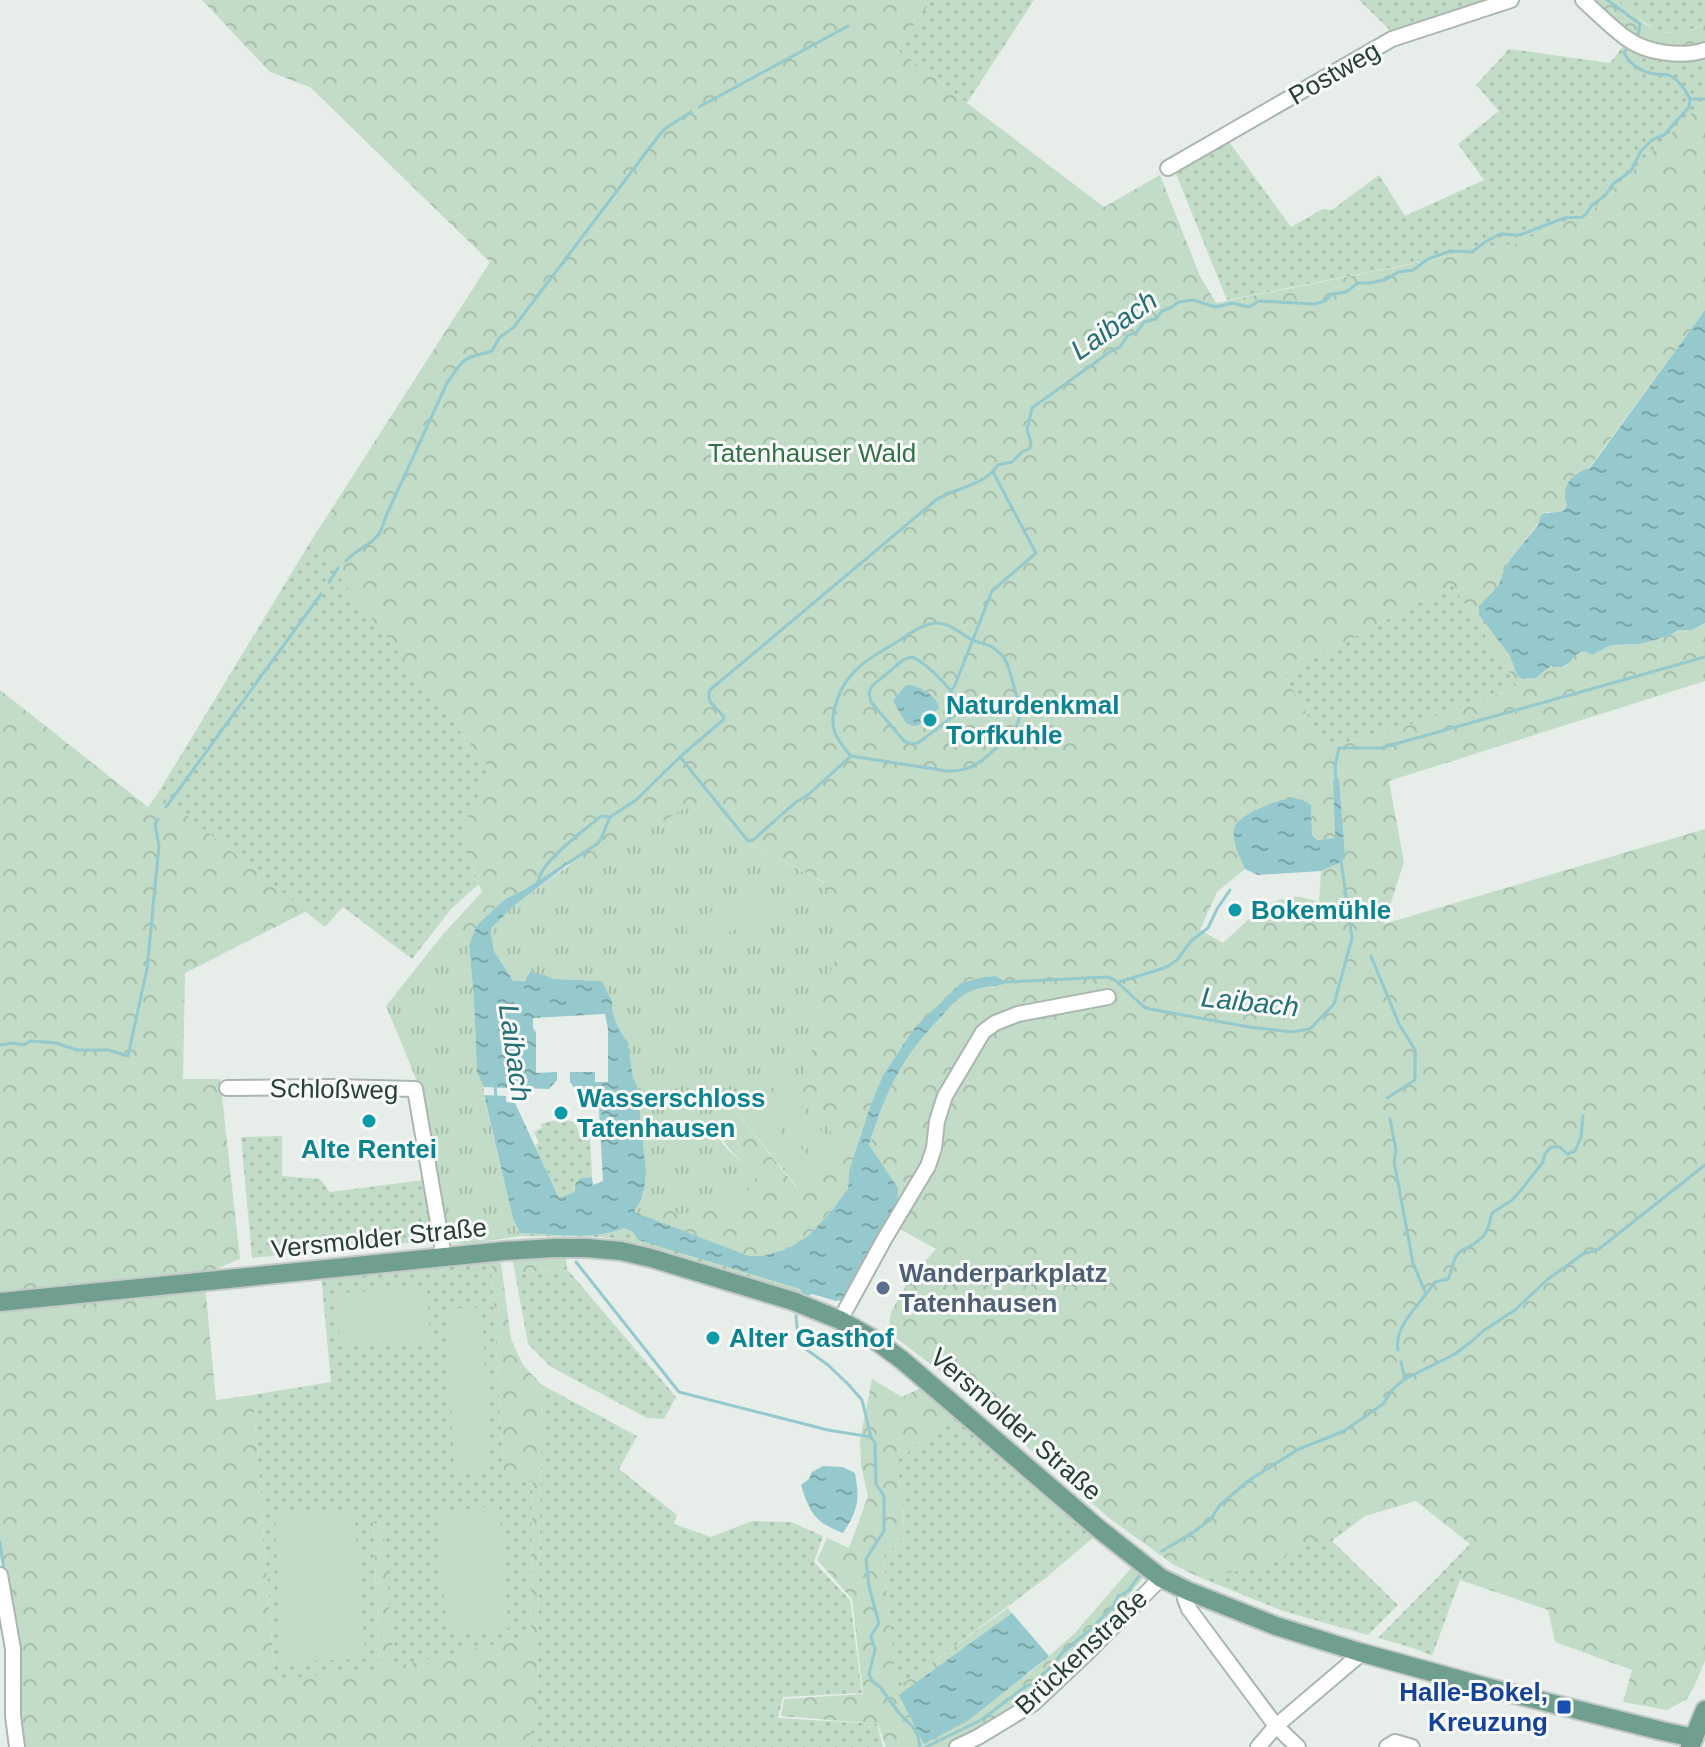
<svg xmlns="http://www.w3.org/2000/svg" width="1705" height="1747" viewBox="0 0 1705 1747" font-family="Arial,sans-serif">
	<style>
		.grass { fill: url(#grass-dots) }
		.forest { fill: url(#forest-crowns); fill-rule: evenodd }
		.park { fill: url(#park-tufts) }
		.garden { fill: #c2dcc7 }
		.water { fill: url(#water-ripples) }
		.lines { fill: none; stroke-linecap: round; stroke-linejoin: round }
		.stream { stroke: #95c9cd; stroke-width: 3 }
		.minor-casing { stroke: #aab6b0; stroke-width: 18 }
		.major-casing { stroke: #c3c9c7; stroke-width: 22 }
		.minor { stroke: #fff; stroke-width: 14 }
		.major { stroke: #709f8f; stroke-width: 18 }
		.culture-dot { fill: #0f9aa8; stroke: #f7faf8; stroke-width: 3 }
		.service-dot { fill: #5c6f8a; stroke: #f7faf8; stroke-width: 3 }
		.transit-dot { fill: #1a4fb4; stroke: #f7faf8; stroke-width: 3 }
		.labels { text-anchor: middle; dominant-baseline: central; stroke-width: 6; stroke-linejoin: round; paint-order: stroke }
		.street-label { font-size: 26px; fill: #273f36; stroke: #f7faf8 }
		.park-label { font-size: 26px; fill: #357247; stroke: #f7faf8 }
		.culture-label { font-size: 26px; font-weight: bold; fill: #0d838f; stroke: #f7faf8; text-anchor: start }
		.service-label { font-size: 26px; font-weight: bold; fill: #4e5e75; stroke: #f7faf8; text-anchor: start }
		.transit-label { font-size: 26px; font-weight: bold; fill: #164399; stroke: #f7faf8; text-anchor: end }
		.water-label { font-size: 28px; font-style: italic; fill: #266f75; stroke: #f7faf8 }
	</style>
	<defs>
		<pattern id="grass-dots" width="8" height="8" patternUnits="userSpaceOnUse" patternTransform="scale(2)"><rect width="8" height="8" fill="#c2dcc7"/><path d="M2 2h.1M6 6h.1" fill="none" stroke="#a7beac" stroke-width="1.8" stroke-linecap="round"/></pattern>
		<pattern id="forest-crowns" width="20" height="18" patternUnits="userSpaceOnUse" patternTransform="scale(2)"><rect width="20" height="18" fill="#c2dcc7"/><path d="M2 6a3 3 0 1 1 6 0M12 15a3 3 0 1 1 6 0" fill="none" stroke="#a7beac"/></pattern>
		<pattern id="park-tufts" width="24" height="20" patternUnits="userSpaceOnUse" patternTransform="scale(2)"><rect width="24" height="20" fill="#c2dcc7"/><path d="M3 7l-1-3M5 7V3M7 7l1-3M15 17l-1-3M17 17v-4M19 17l1-3" fill="none" stroke="#a7beac"/></pattern>
		<pattern id="water-ripples" width="26" height="14" patternUnits="userSpaceOnUse" patternTransform="scale(2)"><rect width="26" height="14" fill="#95c9cd"/><path d="M2 4q2-2 4 0t4 0M15 11q2-2 4 0t4 0" fill="none" stroke="#7aa5a7"/></pattern>
	</defs>
	<rect width="100%" height="100%" fill="#e7eeea"/>
	<!-- grass -->
	<g class="grass">
		<polygon points="932,0 1034,0 967,103 895,49"/>
		<polygon points="1359,0 1488,0 1394,34"/>
		<path d="M1616,0H1705V23C1666,46 1645,24 1616,0Z"/>
		<polygon points="1624,45 1653,55 1705,54 1705,109 1698,108 1594,209 1517,243 1227,300 1174,169 1227,139 1291,227 1323,209 1332,210 1379,175 1405,216 1484,180 1458,144 1499,111 1476,85 1509,49 1610,63"/>
		<polygon points="311,541 492,772 468,817 473,870 479,884 452,908 412,959 343,907 325,927 158,793"/>
		<polygon points="1453,585 1518,687 1404,727 1326,748 1284,674"/>
		<polygon points="563,1118 576,1123 580,1139 590,1138 592,1177 586,1177 574,1187 575,1192 559,1198 535,1145 539,1143 534,1132 542,1128 541,1124"/>
		<polygon points="282,1136 282,1176 320,1179 330,1192 424,1180 435,1240 252,1258 241,1137"/>
		<path d="M624,1228L633,1232L635,1236L800,1289L802,1293L637,1243L602,1237L521,1236L520,1233C552,1234 595,1241 624,1228Z"/>
		<polygon points="491,1261 504,1479 533,1482 530,1636 393,1668 383,1522 373,1521 380,1671 275,1679 253,1395 331,1382 321,1276"/>
		<polygon points="567,1269 676,1397 664,1419 647,1418 551,1367 528,1344 515,1273"/>
		<polygon points="542,1385 637,1436 619,1469 677,1515 674,1524 711,1537 752,1521 791,1522 823,1536 814,1562 850,1600 862,1693 783,1697 778,1718 877,1724 883,1747 528,1747 537,1702"/>
		<polygon points="954,1413 1095,1536 1047,1577 897,1689 883,1558 903,1538 904,1505 896,1462"/>
		<polygon points="1360,1514 1365,1516 1332,1541 1398,1605 1368,1635 1283,1611 1201,1578 1268,1565"/>
		<polygon points="1470,1544 1460,1580 1432,1656 1416,1649 1378,1638"/>
	</g>
	<!-- forest -->
	<g class="forest">
		<path d="M202,0H932L896,49L1104,207L1160,175L1200,276L1216,303L1517,243L1594,209L1698,107L1705,109V310L1589,468C1573,471 1559,488 1567,503C1566,514 1555,512 1547,512L1511,558L1503,572L1499,585L1479,606V615L1510,656L1517,675L1536,678L1552,666H1566C1573,657 1580,645 1592,655L1611,645L1640,644L1669,636L1678,630H1692L1705,623V681L1389,781L1404,862L1384,924L1705,829V1661L1694,1687L1687,1699L1667,1710L1623,1702L1632,1670L1555,1642L1548,1610L1460,1580L1470,1544L1416,1501L1365,1516L1360,1515L1268,1565L1201,1578L1174,1565L1109,1518L945,1375L888,1332L891,1312L911,1277L936,1249L887,1222L898,1188L869,1146C887,1090 900,1059 941,1017C949,1008 958,997 968,992C979,987 993,988 1005,984V980L996,976L983,977L961,983L915,1027L883,1075L871,1104L849,1171L848,1189L829,1214L808,1236L787,1249L762,1256H749L638,1214L651,1201L740,1204L755,1180L754,1173C734,1154 699,1127 724,1097L796,1187L799,1093L813,1046L823,990L824,882L747,843L715,812L579,876L568,861L524,890L505,899L477,925L469,945L444,933L482,892C475,876 465,847 465,830C465,813 484,787 492,772L311,541L490,262L310,87L270,72ZM1453,585L1518,687L1404,727L1326,748L1284,674ZM1339,779L1341,862L1321,871L1319,902C1311,900 1301,896 1293,897C1265,899 1243,925 1223,943L1200,930L1217,892L1245,869L1234,839L1311,805L1312,835L1317,840L1335,838L1333,781Z"/>
		<polygon points="1591,0 1616,0 1646,25 1669,33 1693,30 1705,23 1705,43 1688,50 1657,47 1630,36"/>
		<polygon points="0,690 148,807 158,793 307,911 185,973 183,1079 220,1079 240,1259 204,1274 216,1400 253,1395 275,1679 380,1670 373,1521 383,1521 394,1667 530,1636 533,1482 504,1480 491,1261 501,1263 511,1339 523,1365 542,1385 537,1702 528,1747 21,1747 5,1578 0,1557"/>
		<polygon points="566,1256 567,1269 515,1273 513,1261"/>
		<polygon points="872,1379 902,1397 923,1387 954,1413 896,1462 904,1505 903,1538 883,1558 897,1688 1008,1608 1012,1613 900,1695 1027,1675 1074,1634 1132,1567 1145,1576 1083,1646 1030,1699 966,1747 886,1747 878,1724 781,1716 784,1699 863,1694 852,1599 817,1560 827,1538 849,1548 868,1496 861,1466 860,1440"/>
	</g>
	<!-- park -->
	<g class="park">
		<path d="M684,808L715,812L747,843L823,882L843,938L823,992L813,1046L800,1093L842,1146L797,1187L724,1097C715,1108 713,1128 721,1141C729,1153 744,1163 754,1173L755,1180L740,1204L679,1214L651,1201L638,1214L634,1212L641,1200L645,1186L646,1170L640,1116L641,1097L633,1077L628,1043L617,1025L612,1010V1001L602,981L553,979C545,974 537,975 528,972L527,979L519,982L513,981L494,951L489,929L515,905L579,858L594,866Z"/>
		<polygon points="444,933 469,945 474,1000 477,1073 484,1087 484,1097 513,1219 521,1236 467,1244 449,1243 417,1081 386,1006"/>
	</g>
	<!-- garden -->
	<g class="garden">
		<polygon points="762,882 776,907 698,950 686,931 691,923"/>
		<polygon points="777,1075 806,1112 793,1123 786,1122 768,1099 774,1090"/>
		<polygon points="764,1102 782,1125 781,1132 768,1142 738,1105 754,1106"/>
		<polygon points="809,1116 834,1146 818,1161 796,1133 796,1126"/>
		<polygon points="785,1135 792,1136 814,1164 797,1179 771,1145"/>
		<polygon points="427,1288 430,1342 340,1347 337,1293"/>
		<polygon points="482,1307 490,1471 454,1473 447,1309"/>
		<polygon points="499,1506 509,1628 447,1633 437,1511"/>
		<polygon points="275,1512 354,1512 366,1659 280,1662"/>
	</g>
	<!-- water -->
	<g class="water">
		<path d="M1705,310V623L1692,630H1678L1669,636L1640,644L1611,645L1592,655C1572,641 1576,673 1551,666L1536,678L1522,679L1517,675L1510,656L1479,615V606L1499,585L1503,572L1511,558L1538,525L1541,515C1550,510 1565,516 1567,504C1559,488 1573,471 1590,468Z"/>
		<path d="M908,685C920,686 937,696 939,708L919,725L914,726L906,723L893,701L904,687Z"/>
		<path d="M1339,779L1345,858L1341,862L1321,871L1258,875L1245,869C1240,856 1230,840 1235,826C1240,815 1275,801 1286,799C1296,797 1303,800 1311,805L1312,835L1317,840L1335,838L1333,780Z"/>
		<path d="M568,861L570,863L515,905L490,929L494,951L513,981H525L530,971C539,975 545,974 553,979L602,981L612,1001V1010L617,1025L628,1043L633,1077L641,1096L640,1116L646,1170L645,1186L641,1200L634,1212L749,1256H762L787,1249L808,1236L829,1214L848,1189L849,1171L871,1104L883,1075L915,1027L961,983L983,977L996,976L1005,981V984C993,987 980,987 969,992C958,997 949,1008 941,1017C900,1059 887,1090 869,1145L898,1188L897,1204L842,1300L836,1301L812,1294L806,1297L803,1296L800,1289L638,1240L633,1232L624,1228C595,1241 552,1234 520,1233L513,1219L484,1095L506,1096V1102L515,1103L559,1198L575,1192V1184L581,1178L592,1177L593,1185L603,1181L598,1092L576,1090L570,1082V1072H595V1082H608V1029L605,1014L533,1018V1028L536,1032V1073L557,1072V1080L549,1089L523,1088L522,1082L507,1081V1088L484,1087L477,1073L474,1000L469,945L477,925L505,899L524,890Z"/>
		<path d="M823,1466L843,1467L855,1473C860,1501 858,1510 843,1533C814,1522 810,1513 801,1485L809,1479L812,1472Z"/>
		<polygon points="1012,1613 1049,1656 969,1720 924,1744 899,1695"/>
	</g>
	<g class="lines">
		<!-- stream -->
		<g class="stream">
			<polyline points="1607,0 1640,24 1638,35"/>
			<polyline points="1690,99 1705,99"/>
			<polyline points="699,107 848,26"/>
			<path d="M346,561C355,550 370,546 378,535C382,530 384,522 386,516L447,383C454,374 460,361 471,357C478,354 485,354 492,351L499,338L514,327L660,134L666,128L691,112"/>
			<polyline points="329,582 338,568"/>
			<path d="M911,657C923,660 953,689 957,702C959,708 957,710 955,715L918,743L911,744L904,741L871,702L869,693L872,686L903,660Z"/>
			<polyline points="951,691 955,685 992,591 1036,553 993,472"/>
			<path d="M680,757L748,841L753,840L796,802L808,795L851,756L947,771C978,773 993,750 1014,730C1025,714 1018,700 1013,683C1010,674 1009,663 1002,655C1001,654 994,648 992,647C987,644 980,643 975,641C962,636 951,622 936,623C922,624 908,635 897,642C871,657 847,670 837,700C828,726 834,737 851,756"/>
			<polyline points="1336,781 1335,766 1339,748 1381,748 1705,657"/>
			<polyline points="166,807 321,594"/>
			<path d="M568,863L597,844L601,839L610,817L636,800L680,757L723,720L724,717C717,707 705,703 710,690L936,500C957,487 984,486 998,465L1012,462L1022,452L1030,448L1031,442L1027,430L1032,408L1111,351L1120,347L1128,335L1136,333L1144,322L1156,319L1162,311L1170,308L1179,302L1193,300L1216,307L1232,303L1249,307L1259,301L1314,304L1325,301L1332,294L1346,292L1358,283H1371L1387,279L1398,272L1413,270L1428,259L1450,251L1472,252L1485,242L1500,234L1520,235L1564,218L1582,217L1586,214L1592,205L1605,196L1613,184L1631,171L1641,151L1652,140L1664,135L1689,107L1690,99C1686,91 1678,78 1668,75C1664,74 1659,75 1655,74C1641,72 1629,64 1624,52L1628,48"/>
			<path d="M538,883C539,862 584,831 601,816L610,817"/>
			<polyline points="1371,956 1399,1024 1415,1050 1415,1080 1387,1098"/>
			<polyline points="1004,982 1107,977 1115,980 1144,1007 1150,1009 1249,1027 1292,1032 1310,1029 1334,1004 1352,938 1341,861"/>
			<polyline points="1119,982 1167,967 1177,960 1191,941 1208,928 1217,909 1230,890"/>
			<polyline points="0,1045 13,1043 24,1045 30,1041 56,1043 77,1050 108,1050 128,1056 147,969 159,846 155,824 158,819"/>
			<polyline points="495,1083 496,1100"/>
			<path d="M1390,1119L1396,1151L1394,1161L1413,1263L1426,1294C1414,1310 1394,1329 1398,1350"/>
			<polyline points="576,1262 679,1392 828,1430 871,1437"/>
			<path d="M1426,1294L1435,1282L1448,1279C1452,1272 1452,1261 1457,1255C1460,1251 1462,1250 1467,1248C1486,1237 1487,1234 1492,1213L1512,1200L1522,1189L1543,1162L1545,1154L1551,1147H1560L1567,1154L1575,1151L1581,1137L1583,1116"/>
			<polyline points="796,1316 798,1336 803,1347 828,1365 848,1384 862,1400 871,1437 875,1443 876,1484 884,1496 884,1531 866,1559 869,1587 879,1623 871,1636 875,1650 869,1674 872,1681 880,1687 899,1713 913,1727 918,1736 920,1747"/>
			<polyline points="1405,1379 1455,1354 1472,1341 1483,1331 1515,1310 1548,1279 1583,1254 1599,1249 1705,1165"/>
			<polyline points="0,1542 4,1570"/>
			<polyline points="1162,1551 1195,1531 1211,1519 1219,1506 1248,1481 1297,1450 1344,1431 1383,1404 1392,1390 1405,1379 1401,1362"/>
			<polyline points="926,1747 981,1720 1022,1689 1034,1682 1053,1665 1061,1654 1094,1626 1114,1605 1118,1596 1128,1591 1142,1572"/>
		</g>
		<!-- minor casing -->
		<g class="minor-casing">
			<g id="minor">
				<path d="M1583,0C1597,13 1611,27 1626,38C1646,53 1682,58 1705,50"/>
				<polyline points="1168,168 1392,39 1511,0"/>
				<polyline points="227,1088 332,1087 415,1089 444,1257"/>
				<polyline points="840,1320 885,1238 928,1166 934,1148 937,1121 945,1096 983,1032 995,1023 1018,1014 1108,997"/>
				<polyline points="0,1575 13,1649 13,1716 17,1747"/>
				<polyline points="1188,1591 1185,1599 1189,1609 1276,1726 1298,1747"/>
				<polyline points="957,1747 978,1737 1034,1703 1088,1652 1161,1578"/>
				<polyline points="1258,1747 1276,1726 1356,1658 1359,1652"/>
				<polyline points="1387,1747 1395,1742 1412,1747"/>
			</g>
		</g>
		<!-- major casing -->
		<g class="major-casing">
			<g id="major">
				<polyline points="0,1302 504,1251 554,1248 587,1248 621,1251 651,1258 793,1301 840,1320 875,1340 902,1360 1099,1529 1161,1578 1188,1591 1276,1626 1359,1652 1486,1687 1662,1731 1694,1738"/>
				<polyline points="1690,1747 1705,1710"/>
			</g>
		</g>
		<!-- minor -->
		<use href="#minor" class="minor"/>
		<!-- major -->
		<use href="#major" class="major"/>
	</g>
	<!-- markers -->
	<g class="culture-dot">
		<circle cx="930" cy="720" r="8"/>
		<circle cx="1235" cy="910" r="8"/>
		<circle cx="561" cy="1113" r="8"/>
		<circle cx="369" cy="1121" r="8"/>
		<circle cx="713" cy="1338" r="8"/>
	</g>
	<circle class="service-dot" cx="883" cy="1288" r="8"/>
	<rect class="transit-dot" x="1556" y="1699" width="16" height="16" rx="4"/>
	<g class="labels">
		<!-- street labels -->
		<g class="street-label">
			<text transform="translate(1334 73) rotate(-30)">Postweg</text>
			<text transform="translate(334 1089) rotate(1)">Schloßweg</text>
			<text transform="translate(379 1238) rotate(-6)">Versmolder Straße</text>
			<text transform="translate(1016 1424) rotate(41)">Versmolder Straße</text>
			<text transform="translate(1081 1652) rotate(-43)">Brückenstraße</text>
		</g>
		<!-- park labels -->
		<g class="park-label">
			<text x="812" y="453">Tatenhauser Wald</text>
		</g>
		<!-- culture labels -->
		<g class="culture-label">
			<text x="946" y="705">Naturdenkmal<tspan x="946" dy="30">Torfkuhle</tspan></text>
			<text x="1251" y="910">Bokemühle</text>
			<text x="577" y="1098">Wasserschloss<tspan x="577" dy="30">Tatenhausen</tspan></text>
			<text x="369" y="1149" text-anchor="middle">Alte Rentei</text>
			<text x="729" y="1338">Alter Gasthof</text>
		</g>
		<!-- service labels -->
		<g class="service-label">
			<text x="899" y="1273">Wanderparkplatz<tspan x="899" dy="30">Tatenhausen</tspan></text>
		</g>
		<!-- transit labels -->
		<g class="transit-label">
			<text x="1548" y="1692">Halle-Bokel,<tspan x="1548" dy="30">Kreuzung</tspan></text>
		</g>
		<!-- water labels -->
		<g class="water-label">
			<text transform="translate(1114 325) rotate(-35)">Laibach</text>
			<text transform="translate(1250 1002) rotate(6)">Laibach</text>
			<text transform="translate(515 1053) rotate(82)">Laibach</text>
		</g>
	</g>
</svg>
